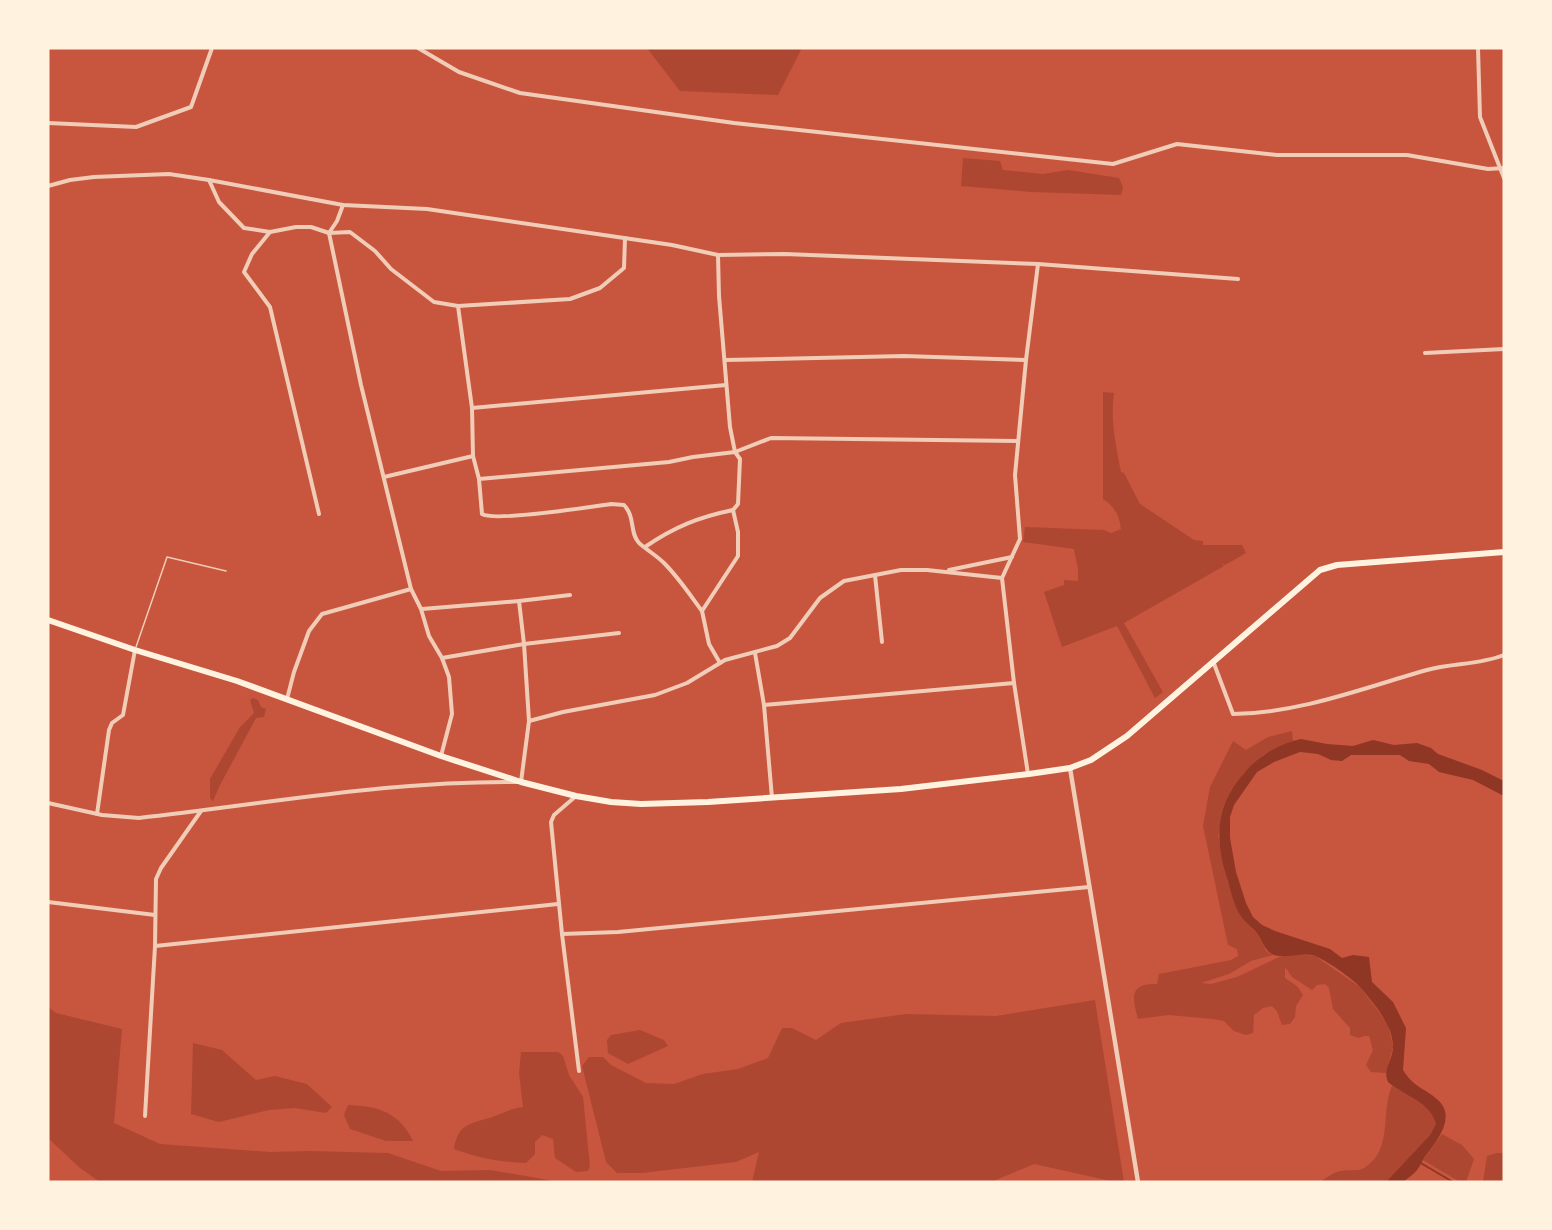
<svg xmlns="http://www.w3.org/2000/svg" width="1552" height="1230" viewBox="0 0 1552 1230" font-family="'Fira Sans',sans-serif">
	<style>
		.green { fill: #ae4732 }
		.water { fill: #8f3625 }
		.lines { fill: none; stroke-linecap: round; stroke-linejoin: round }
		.stream { stroke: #8f3625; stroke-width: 2 }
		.service { stroke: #f1ccb7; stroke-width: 1.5 }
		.minor { stroke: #f1ccb7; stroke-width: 4 }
		.tertiary { stroke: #f1ccb7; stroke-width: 4.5 }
		.primary { stroke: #fff3e0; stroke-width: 6 }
	</style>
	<rect width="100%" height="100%" fill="#c8553d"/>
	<!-- green -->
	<g class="green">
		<polygon points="647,48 802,48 778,95 680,91"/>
		<polygon points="963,158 1000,161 1003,170 1043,174 1068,170 1119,178 1123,187 1121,195 1032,192 961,186"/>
		<path d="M1103,392L1114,393C1110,419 1116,446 1121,472L1124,473L1140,504L1194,540L1203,541V545H1242L1246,553L1225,565L1221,563L1224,566L1124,623L1163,692L1155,698L1117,626L1062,647L1044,592L1064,585V580L1078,581V569L1074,549L1023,542L1025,527L1104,530L1111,533L1121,529C1119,515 1115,507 1103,499Z"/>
		<polygon points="253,698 258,700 261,707 266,709 264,717 256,718 220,785 213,801 210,798 210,779 240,727 254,713 250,700"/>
		<path d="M1292,731L1293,741L1263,755L1243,774L1218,835L1226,875L1240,915L1259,936L1266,951L1273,955L1251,961L1229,974L1201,983L1211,984L1237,977L1279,957L1297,954L1315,956L1360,987L1388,1024L1393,1047L1386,1073L1371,1072L1366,1065L1373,1050L1369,1036H1364L1359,1038L1350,1035V1028L1333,1009L1329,988L1325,984L1317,985L1312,990L1292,977L1285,967V978L1298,987L1303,995L1296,1006L1295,1017L1290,1024L1282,1025L1277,1011L1272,1006L1263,1008L1254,1015L1253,1033L1246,1035L1234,1031L1224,1021L1213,1019L1169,1015L1138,1019C1132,998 1129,983 1157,984L1159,974L1231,960L1238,956L1237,949L1228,945L1203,826L1210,787L1233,741L1246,750L1268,737Z"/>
		<polygon points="1095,1000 1124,1182 1115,1182 1034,1164 991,1182 752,1182 759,1152 736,1162 642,1173 617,1173 606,1162 582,1066 589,1057 603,1057 611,1065 646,1083 674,1084 703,1074 738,1069 768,1058 782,1028 792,1028 816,1040 841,1023 906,1014 996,1016"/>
		<polygon points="48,1007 56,1013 122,1029 114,1123 160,1144 271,1152 309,1151 388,1153 441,1171 490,1170 560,1182 100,1182 80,1168 48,1138"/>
		<polygon points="640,1030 664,1040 668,1046 628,1064 608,1053 607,1040 611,1035"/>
		<polygon points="193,1043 222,1050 256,1080 275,1076 307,1084 332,1107 326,1113 295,1108 269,1110 219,1122 191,1114"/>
		<path d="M521,1052H558L563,1056L569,1075L583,1097L590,1166L588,1171L576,1172L555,1158L553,1139L542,1135L535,1142V1154L526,1163C500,1162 478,1158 454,1149C458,1121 474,1124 495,1116C507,1112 509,1109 523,1107L519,1073Z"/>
		<path d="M1392,1086C1409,1096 1431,1104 1436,1124L1430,1135L1386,1182H1320C1326,1178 1334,1172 1341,1171C1349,1169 1357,1172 1364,1168C1394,1149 1380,1113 1392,1086Z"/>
		<path d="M348,1105C378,1106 399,1112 413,1141H386L350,1129L344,1115Z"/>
		<polygon points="1442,1134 1462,1145 1474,1159 1466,1182 1460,1182 1423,1160"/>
		<polygon points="1497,1153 1504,1153 1504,1182 1483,1182 1487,1156"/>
	</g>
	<!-- water -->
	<path class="water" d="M1301,739L1327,744L1353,746L1373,740L1394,745L1417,743L1431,748L1438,754L1482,770L1504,781V796L1473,780L1439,772L1429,764L1409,761L1400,755H1351L1342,761L1331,760L1318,754L1300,752L1274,762L1257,772L1234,805L1230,817V838L1236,872L1246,903L1253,917L1262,925L1275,931L1330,949L1342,958L1353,955L1369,957L1372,982L1393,1002L1406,1028L1403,1070C1414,1088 1425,1088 1438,1100C1456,1117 1438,1139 1427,1154C1423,1158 1421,1165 1417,1170C1414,1174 1408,1178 1403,1182H1386L1430,1135L1436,1124C1430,1101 1404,1096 1388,1082C1382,1069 1393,1060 1393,1047C1393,1025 1375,1005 1361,988C1353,979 1324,958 1312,955C1298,952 1278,962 1268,951C1264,947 1262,941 1259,936C1254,928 1245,923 1240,915C1234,905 1231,892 1228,881C1214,839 1215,805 1246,771C1260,755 1281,743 1301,739Z"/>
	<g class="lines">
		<!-- stream -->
		<polyline class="stream" points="1419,1162 1453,1182"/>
		<!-- service -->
		<polyline class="service" points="136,647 167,557 226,571"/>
		<!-- minor -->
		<g class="minor">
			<polyline points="418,48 459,72 520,93 734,123 1113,164 1177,144 1277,155 1407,155 1488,169 1504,168"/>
			<polyline points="1478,48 1480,117 1504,178"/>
			<polyline points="48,123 136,127 191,107 212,48"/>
			<polyline points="209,180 219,202 244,228 270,232 296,227 311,227 329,233 350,232 375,251 391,269 434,302 458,306 570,299 600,288 624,268 625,238"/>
			<polyline points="48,186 70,180 94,177 169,174 209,180 343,205 427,209 672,245 718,255 785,254 1038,264 1238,279"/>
			<polyline points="343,205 337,221 329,233 361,385 411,589 421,609 429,636 442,658 449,677 452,714 441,756"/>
			<polyline points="270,232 252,254 244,272 270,307 319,514"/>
			<polyline points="718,255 719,296 730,427 735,452 740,459 738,504 733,510 738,532 738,556 702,611 709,644 720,663"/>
			<path d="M458,306L472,408L473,456L479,479L482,514C494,522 590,507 611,504L624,505C636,518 629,532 639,543C647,550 657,556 664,563C679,578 690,595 702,611"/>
			<polyline points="1425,353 1504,349"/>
			<polyline points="725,360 904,356 1026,360"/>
			<polyline points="472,408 726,385"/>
			<polyline points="384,477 473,456"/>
			<polyline points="479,479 669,462 693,457 735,452 771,438 1018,441"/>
			<path d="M645,547C674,527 699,517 733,510"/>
			<polyline points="949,570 1012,557"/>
			<polyline points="875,575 882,642"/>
			<polyline points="1002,578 1020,539 1015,475 1026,360 1038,264"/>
			<polyline points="1002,578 1014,683 1028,774"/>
			<polyline points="422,609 519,601 570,595"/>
			<polyline points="755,653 764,705 772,798"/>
			<polyline points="442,658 524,644 619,633"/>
			<path d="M1213,661L1233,714C1301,713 1363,688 1427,670C1452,663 1479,665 1504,655"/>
			<polyline points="287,699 294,672 309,631 322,614 411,589"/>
			<polyline points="764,705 1014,683"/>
			<polyline points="529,721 563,712 655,695 687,683 725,660 777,646 790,638 820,598 844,581 901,570 927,570 1002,578"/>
			<polyline points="576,796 554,815 551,822 562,934 579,1071"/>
			<path d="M48,803L102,815L139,818C266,804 393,780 521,782L529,721L524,644L519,601"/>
			<polyline points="97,814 109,730 112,723 123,715 135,650"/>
			<polyline points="48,902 155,915"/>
			<polyline points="562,934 618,932 1089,887"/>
			<polyline points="155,946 558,904"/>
			<polyline points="145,1116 155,946 156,879 161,868 201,811"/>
		</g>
		<!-- tertiary -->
		<polyline class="tertiary" points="1070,768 1138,1182"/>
		<!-- primary -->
		<polyline class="primary" points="48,620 135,650 237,681 441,756 521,782 576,796 611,802 641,804 708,802 901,789 1029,774 1070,768 1091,760 1127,736 1320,570 1337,565 1504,552"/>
	</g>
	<!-- border -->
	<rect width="1552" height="1230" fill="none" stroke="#fff3e0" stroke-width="99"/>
</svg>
